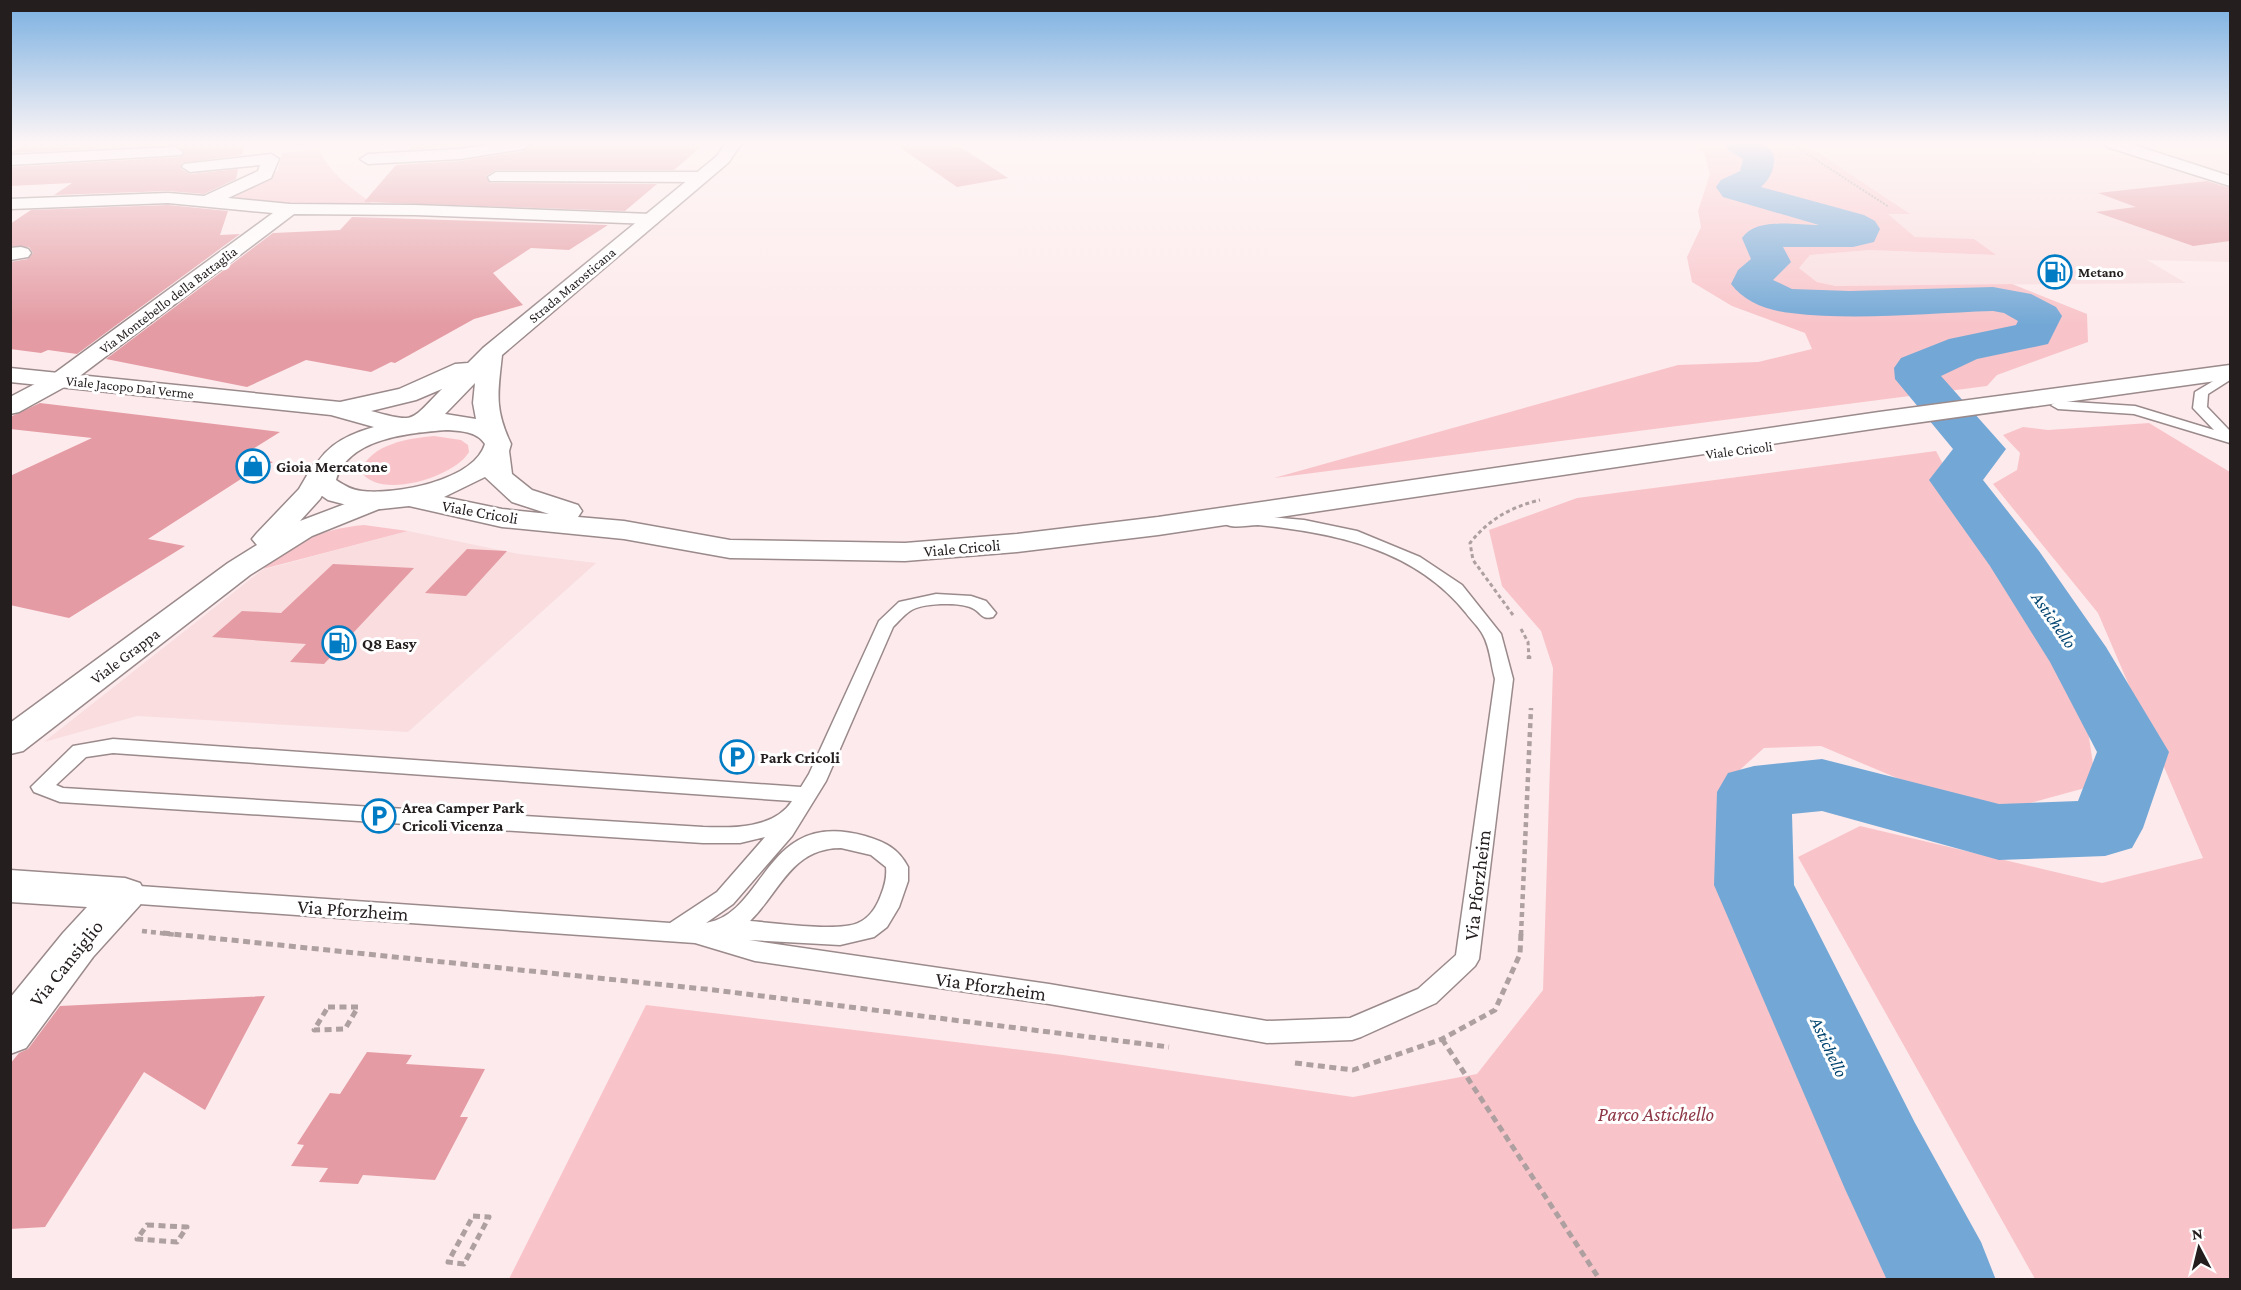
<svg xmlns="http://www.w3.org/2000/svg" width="2241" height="1290" viewBox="0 0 2241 1290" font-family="'Crimson Pro',serif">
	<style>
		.built { fill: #f9dddf }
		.green { fill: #f8c4c9 }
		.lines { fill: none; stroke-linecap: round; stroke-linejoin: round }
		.river { fill: #73a8d6; fill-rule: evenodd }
		.building { fill: #e49ba3 }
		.lane-casing { stroke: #9b8a8b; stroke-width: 3 }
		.street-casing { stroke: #9b8a8b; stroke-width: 3 }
		.secondary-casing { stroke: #9b8a8b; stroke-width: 3 }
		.primary-casing { stroke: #9b8a8b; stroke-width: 3 }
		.path-far3 { stroke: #aea0a1; stroke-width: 2; stroke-dasharray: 2 1.5; stroke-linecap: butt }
		.path-far2 { stroke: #aea0a1; stroke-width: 3; stroke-dasharray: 4 3; stroke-linecap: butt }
		.path-far1 { stroke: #aea0a1; stroke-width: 4.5; stroke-dasharray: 5 4; stroke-linecap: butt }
		.path { stroke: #aea0a1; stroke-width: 5; stroke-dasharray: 7 4.5; stroke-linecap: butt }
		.lane { fill: #fff; fill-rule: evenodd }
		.street { fill: #fff; fill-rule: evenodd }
		.secondary { fill: #fff; fill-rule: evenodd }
		.primary { fill: #fff; fill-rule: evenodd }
		.labels { text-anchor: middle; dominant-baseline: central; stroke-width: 6; stroke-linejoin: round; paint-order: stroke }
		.far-poi-label { font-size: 14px; font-weight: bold; fill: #241e1e; stroke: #fff; text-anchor: start }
		.far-street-label { font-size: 14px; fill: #241e1e; stroke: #fff }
		.poi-label { font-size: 16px; font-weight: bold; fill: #241e1e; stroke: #fff; text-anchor: start }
		.street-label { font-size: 16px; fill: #241e1e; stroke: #fff }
		.water-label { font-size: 18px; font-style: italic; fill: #024570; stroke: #fff }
		.near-street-label { font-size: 20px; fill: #241e1e; stroke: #fff }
		.near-park-label { font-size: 20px; font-style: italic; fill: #8d3645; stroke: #fff }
	</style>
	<rect width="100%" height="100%" fill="#fdeaec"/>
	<!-- built -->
	<g class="built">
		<polygon points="1805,144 2102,144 2230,185 2230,262 2147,260 2186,283 1836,286 1817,282 1799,268 1810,255 1868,250 1995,255 1915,237 1888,214 1908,214"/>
		<polygon points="2129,144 2230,144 2230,176"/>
		<polygon points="408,531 519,554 596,563 408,732 137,716 44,742 262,570"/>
	</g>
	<!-- green -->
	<g class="green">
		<polygon points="1684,144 1805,144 1910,214 1888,214 1915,237 1974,239 1996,255 1869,250 1810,255 1799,268 1817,282 1836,286 2012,284 2087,314 2088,342 1997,375 1987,386 1274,478 1678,365 1758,362 1812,349 1805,333 1732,306 1692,282 1687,257 1701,227 1698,211 1710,174 1704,152"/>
		<path d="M319,149C328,173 353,189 373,204H276L223,198V196L278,171L282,153Z"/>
		<polygon points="2149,423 2230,472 2230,1279 2035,1279 1798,857 1860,826 2102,883 2203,858 2098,613 1993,484 2017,470 2020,453 2003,435 2023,427 2048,430"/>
		<path d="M434,436L461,440L468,445L469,452C455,477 378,501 361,471C370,444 410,438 434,436Z"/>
		<polygon points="1936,451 1964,503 2083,696 2096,785 2012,808 1904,781 1821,746 1764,748 1731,778 1736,889 1917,1279 509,1279 646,1005 1063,1055 1353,1097 1477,1074 1543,990 1553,668 1541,631 1502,586 1489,530 1577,498"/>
		<path d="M364,525L408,531L263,569C297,542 320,529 364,525Z"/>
	</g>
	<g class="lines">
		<!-- river -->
		<path class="river" d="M1725,144C1741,144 1777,137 1774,163C1773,172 1768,181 1761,187L1864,215L1875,221L1880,229L1874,242L1853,247H1783L1791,262L1773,280L1792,289L1850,291L1993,287L2031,294L2056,307L2062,316L2048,344L1977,359L1941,376L2006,449L1983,480L2039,551L2106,647L2169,752L2143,828L2132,848L2105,856L1999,860L1822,811L1792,814L1794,885L1915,1123L1981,1242L1996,1280H1887L1845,1189L1714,885L1717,792L1728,773L1754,766L1822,759L1999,804L2078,801L2097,752L2050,662L1990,566L1929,480L1953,449L1895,379L1894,368L1901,358L1949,339L2016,325L2018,321L2004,313L1993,311C1928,313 1856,321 1791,313C1769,311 1744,302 1731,284L1738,270L1751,259L1742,238C1756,217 1795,225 1819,225L1723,197L1716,187L1721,180L1740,171L1743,159L1729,151Z"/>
	</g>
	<!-- building -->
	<g class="building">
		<polygon points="25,144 245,144 242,155 182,163 181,169 190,174 238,169 236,179 204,194 168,191 54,195 72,183 10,186 10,167 181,157 185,152 175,145 10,153"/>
		<polygon points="413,144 473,144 409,150"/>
		<polygon points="533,144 704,144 674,170 496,170 486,176 490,183 657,184 625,211 364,202 396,165 460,161 523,151"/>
		<polygon points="895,144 956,144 1008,178 957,187"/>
		<polygon points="2207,181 2230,188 2230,241 2193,246 2096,212 2136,207 2098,193"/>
		<polygon points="168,205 228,211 220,235 240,234 77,354 48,350 41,353 10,349 10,262 28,259 33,253 29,247 10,246 10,224 31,210"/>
		<polygon points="352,217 608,225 569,250 531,248 493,273 523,305 474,319 395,363 391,362 371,372 306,360 247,387 106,359 273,233 340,230"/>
		<polygon points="40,403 280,432 243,455 273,462 241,479 148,539 185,546 69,618 10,605 10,476 92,438 10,429 10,417"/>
		<polygon points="467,549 507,551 466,596 425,593"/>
		<polygon points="333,564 414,568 324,664 290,662 306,644 212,637 242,611 281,613"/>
		<polygon points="265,996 205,1110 144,1072 45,1227 10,1229 10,1064 19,1053 28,1049 60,1006"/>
		<polygon points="367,1052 412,1055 406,1064 485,1069 460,1117 468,1117 435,1180 363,1175 358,1184 319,1182 328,1168 291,1166 304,1145 297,1144 330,1093 340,1094"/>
	</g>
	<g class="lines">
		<!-- lane casing -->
		<g class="lane-casing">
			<g id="lane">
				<polygon points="2230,371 2230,380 2208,394 2207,407 2230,431 2230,443 2134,414 2058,409 2051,405 2058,401 2135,406 2214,430 2193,408 2195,392"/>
				<path d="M1249,515L1304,520L1357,531L1420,557L1462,585L1501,634L1513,679L1479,959L1475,966L1436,1003L1361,1037L1352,1040L1267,1043L1049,1004L755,961L695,943L125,903L117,900L114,894L117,888L125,885L670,923L717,892L765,837L740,843H703L60,802L34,792L31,787L73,746L113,739L801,787L809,774L879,621L899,602L936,594L971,596L986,601L996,613L993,617C982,620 982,614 974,609C962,601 921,603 910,611C904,615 898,622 893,627L826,781L792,836L733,904L706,923C767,913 764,808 865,836C885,842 898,848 908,867V881L899,907L887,927L874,937L840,945L749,940L1049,984L1267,1021L1350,1018L1418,989L1456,955L1495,679C1491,665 1490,647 1483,635C1479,627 1471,620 1466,613C1415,549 1335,533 1258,525C1247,525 1230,530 1223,522L1225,519ZM113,753L792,801C774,829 732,828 703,827L63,788L56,785L86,757ZM841,848L871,855L886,867C887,877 885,885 881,895C877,906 870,918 858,923C838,932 775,923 750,921C780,892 791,848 841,848Z"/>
			</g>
		</g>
		<!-- street casing -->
		<g class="street-casing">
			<g id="street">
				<polygon points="490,144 531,144 523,149 460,159 368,164 360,159 368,154 460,149"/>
				<polygon points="2105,144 2131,144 2230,176 2230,186 2107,147"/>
				<polygon points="175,147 183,152 181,155 10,165 10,155"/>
				<polygon points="271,154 279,159 271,178 228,198 290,204 415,205 651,214 657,215 660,219 657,223 651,224 415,215 294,214 68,385 19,412 10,414 10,397 52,375 273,213 168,203 10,209 10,199 168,193 204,196 258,171 260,165 190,172 182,167 184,164"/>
				<polygon points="496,172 701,172 709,177 701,182 490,181 488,177"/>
				<polygon points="21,247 28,249 31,253 28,257 10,260 10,248"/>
				<polygon points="10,870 125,878 140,883 146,894 140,905 93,957 26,1048 10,1054 10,998 63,933 87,907 10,902"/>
			</g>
		</g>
		<!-- secondary casing -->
		<g class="secondary-casing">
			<polygon id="secondary" points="323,463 333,465 336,471 320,499 300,521 374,493 384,495 388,501 384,507 312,536 250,575 23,751 10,754 10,723 228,563 257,545 252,539 257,533 299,489 313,465"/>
		</g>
		<!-- primary casing -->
		<g class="primary-casing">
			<path id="primary" d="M725,144H741L729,162L502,355C498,393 494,408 511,444L509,451L512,474L532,490L578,505L582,511L578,517L624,521L730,540L905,543L1017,534L1158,517L1879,412L2230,365V379L1879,428L1158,535L1017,552L905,561L730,558L624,539L502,527L409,506L381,509L358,508L328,500L312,489L308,483C318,450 342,436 374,427L331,415L10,382V368L340,402L399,389L455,364L468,363L483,348L717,156ZM475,383L473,403L476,419L445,414ZM442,389C409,422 417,423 371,411L416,400ZM446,430C460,431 477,431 485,444C474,481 394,495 362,491C352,490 345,486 336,480C348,438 409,433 446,430ZM485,477L512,502L549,514L502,509L444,497Z"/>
		</g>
		<!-- path-far3 -->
		<polyline class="path-far3" points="1792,144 1889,207"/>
		<!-- path-far2 -->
		<g class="path-far2">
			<path d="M1513,615L1473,560L1470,543C1489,519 1511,507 1540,500"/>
			<polyline points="1521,629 1528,642 1529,658"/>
		</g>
		<!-- path-far1 -->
		<g class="path-far1">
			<polyline points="1529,656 1529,659"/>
			<polyline points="142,931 177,935"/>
			<polyline points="1521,935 1531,708"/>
		</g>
		<!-- path -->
		<g class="path">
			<polyline points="163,933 714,990 1169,1047"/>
			<polygon points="328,1007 358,1007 345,1029 314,1030"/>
			<polyline points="1442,1039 1600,1280"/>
			<polyline points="1295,1063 1353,1070 1442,1039 1495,1010 1520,954 1521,933"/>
			<polygon points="473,1216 489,1217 464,1264 448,1262"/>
			<polygon points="147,1225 187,1227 177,1242 137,1239"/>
		</g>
		<!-- lane -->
		<use href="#lane" class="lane"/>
		<!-- street -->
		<use href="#street" class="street"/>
		<!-- secondary -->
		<use href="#secondary" class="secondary"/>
		<!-- primary -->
		<use href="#primary" class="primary"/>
	</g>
	<!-- sky -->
	<linearGradient id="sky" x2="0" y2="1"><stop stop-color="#79afe1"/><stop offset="0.44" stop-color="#fef6f6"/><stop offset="1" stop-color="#fef6f6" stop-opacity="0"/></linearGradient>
	<rect width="2241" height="325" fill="url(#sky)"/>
	<!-- icons -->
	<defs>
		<g id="fuel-ring" transform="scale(1.725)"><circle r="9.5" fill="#fff" stroke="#007cc5" stroke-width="1.5"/><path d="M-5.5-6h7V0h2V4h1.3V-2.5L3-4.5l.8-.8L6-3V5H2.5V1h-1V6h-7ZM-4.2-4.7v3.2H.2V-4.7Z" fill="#007cc5"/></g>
		<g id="shop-ring" transform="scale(1.725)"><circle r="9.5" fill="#fff" stroke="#007cc5" stroke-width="1.5"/><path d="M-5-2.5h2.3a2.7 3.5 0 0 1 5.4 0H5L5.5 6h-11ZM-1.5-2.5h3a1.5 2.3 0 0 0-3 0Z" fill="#007cc5"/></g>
		<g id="parking-ring" transform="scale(1.725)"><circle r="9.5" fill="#fff" stroke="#007cc5" stroke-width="1.5"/><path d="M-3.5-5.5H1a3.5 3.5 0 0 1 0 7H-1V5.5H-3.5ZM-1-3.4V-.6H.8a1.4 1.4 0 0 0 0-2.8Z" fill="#007cc5"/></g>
	</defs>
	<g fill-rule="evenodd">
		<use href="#fuel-ring" x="2055" y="272"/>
		<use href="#shop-ring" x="253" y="466"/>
		<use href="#fuel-ring" x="339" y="643"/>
		<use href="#parking-ring" x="737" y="757"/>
		<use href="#parking-ring" x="379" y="816"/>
	</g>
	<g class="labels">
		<!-- far-poi labels -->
		<g class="far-poi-label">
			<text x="2078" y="272">Metano</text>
		</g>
		<!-- far-street labels -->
		<g class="far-street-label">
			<text transform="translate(572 285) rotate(-40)">Strada Marosticana</text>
			<text transform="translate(168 300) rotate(-37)">Via Montebello della Battaglia</text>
			<text transform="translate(130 387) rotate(6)">Viale Jacopo Dal Verme</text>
			<text transform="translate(1739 450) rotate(-7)">Viale Cricoli</text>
		</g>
		<!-- poi labels -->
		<g class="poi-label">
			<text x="276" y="466">Gioia Mercatone</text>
			<text x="362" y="643">Q8 Easy</text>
			<text x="760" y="757">Park Cricoli</text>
			<text x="402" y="807">Area Camper Park<tspan x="402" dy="18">Cricoli Vicenza</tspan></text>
		</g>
		<!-- street labels -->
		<g class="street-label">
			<text transform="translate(480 512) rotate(10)">Viale Cricoli</text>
			<text transform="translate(962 548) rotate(-5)">Viale Cricoli</text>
			<text transform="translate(125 656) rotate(-37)">Viale Grappa</text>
		</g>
		<!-- water labels -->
		<g class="water-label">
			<text transform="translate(2054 620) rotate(55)">Astichello</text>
			<text transform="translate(1829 1047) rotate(65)">Astichello</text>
		</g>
		<!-- near-street labels -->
		<g class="near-street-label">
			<text transform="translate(1477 885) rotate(-83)">Via Pforzheim</text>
			<text transform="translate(353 910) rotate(4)">Via Pforzheim</text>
			<text transform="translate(66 963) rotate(-51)">Via Cansiglio</text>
			<text transform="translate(991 986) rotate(8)">Via Pforzheim</text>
		</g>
		<!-- near-park labels -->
		<g class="near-park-label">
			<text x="1656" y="1114">Parco Astichello</text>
		</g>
	</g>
	<!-- border -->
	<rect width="2241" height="1290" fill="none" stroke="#241e1e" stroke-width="24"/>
	<!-- north arrow -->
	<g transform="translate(2199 1248) rotate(353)" stroke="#ffffff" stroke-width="4.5" paint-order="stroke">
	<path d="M0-4.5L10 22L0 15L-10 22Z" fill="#241e1e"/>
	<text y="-9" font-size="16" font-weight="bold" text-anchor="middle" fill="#241e1e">N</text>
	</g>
</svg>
